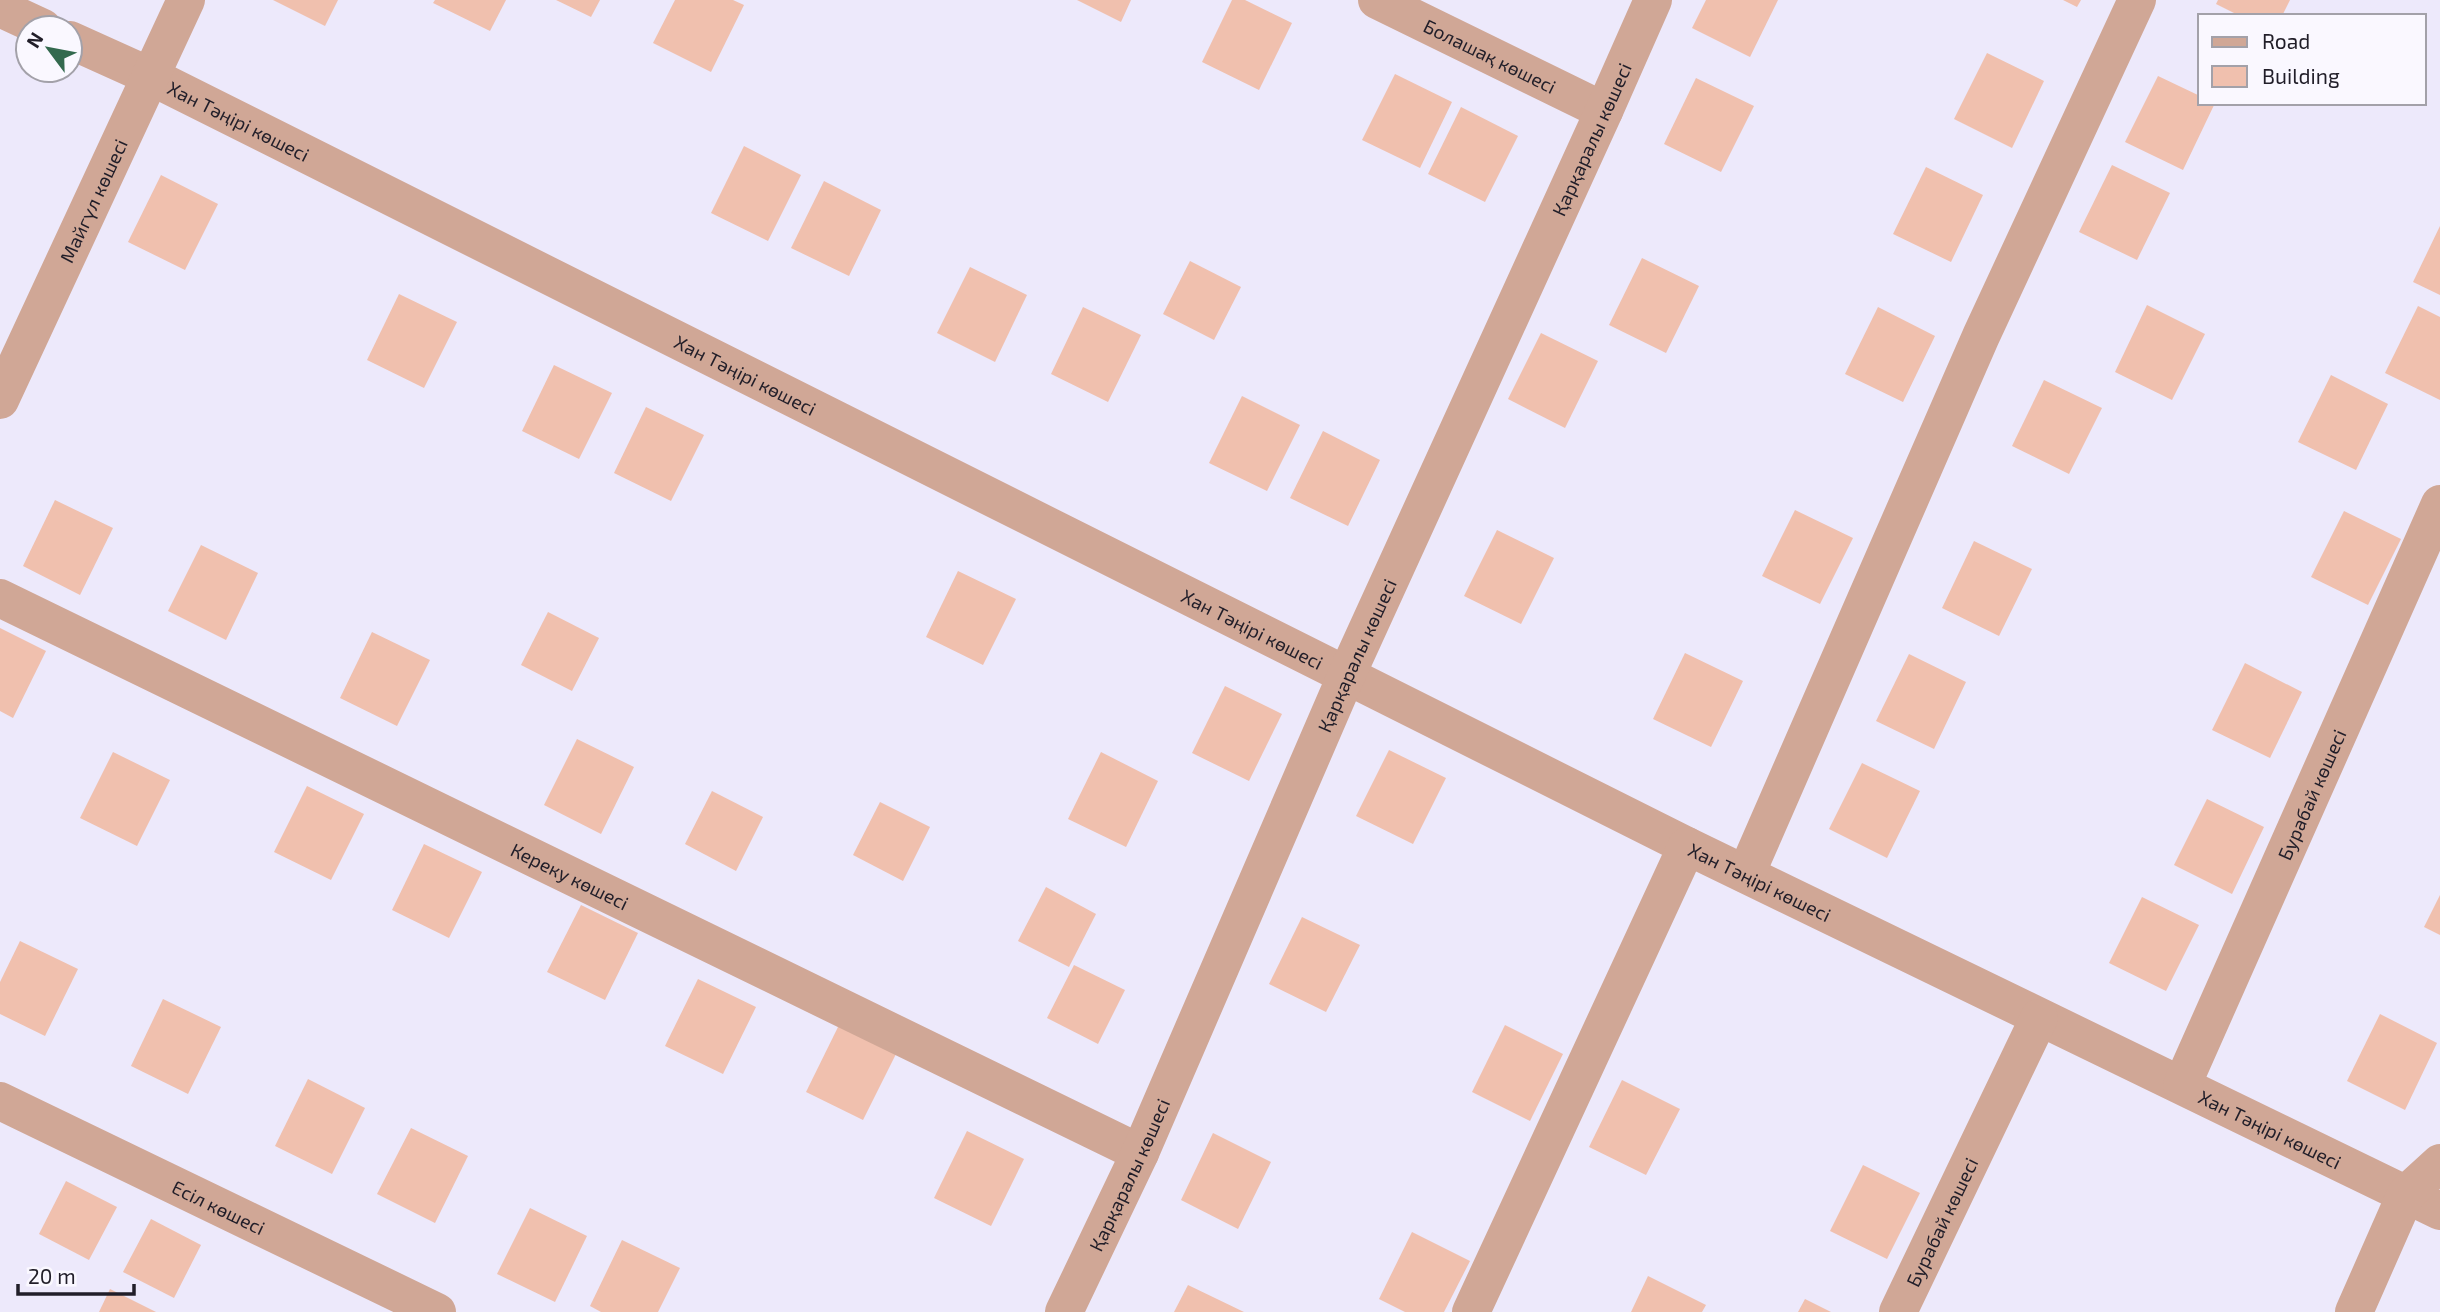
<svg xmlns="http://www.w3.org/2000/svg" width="2440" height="1312" viewBox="0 0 2440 1312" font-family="'Exo 2',sans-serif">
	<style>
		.building { fill: #f0c0ae }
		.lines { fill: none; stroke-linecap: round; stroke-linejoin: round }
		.minor { stroke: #d0a796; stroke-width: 38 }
		.labels { text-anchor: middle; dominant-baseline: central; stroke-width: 6; stroke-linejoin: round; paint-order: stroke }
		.street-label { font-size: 19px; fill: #211e29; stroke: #faf8ff }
	</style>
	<rect width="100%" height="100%" fill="#ede9fb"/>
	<!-- building -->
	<g class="building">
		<polygon points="273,0 338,0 325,26"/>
		<polygon points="435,0 506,0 490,31 433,3"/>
		<polygon points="556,0 600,0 591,17"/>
		<polygon points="675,0 733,0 744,5 711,72 653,43"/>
		<polygon points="1077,0 1131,0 1121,22"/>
		<polygon points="1232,0 1245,0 1292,23 1259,90 1202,62"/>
		<polygon points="1706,0 1778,0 1750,57 1692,28"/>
		<polygon points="2063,0 2081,0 2077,7"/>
		<polygon points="2218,0 2290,0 2282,16 2240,16 2216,4"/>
		<polygon points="1987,53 2044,81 2012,148 1954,119"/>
		<polygon points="1395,74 1452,102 1420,168 1362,140"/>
		<polygon points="2158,76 2200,96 2200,103 2215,103 2183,170 2125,142"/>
		<polygon points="1696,78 1754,106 1721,172 1664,144"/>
		<polygon points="1461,107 1518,136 1485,202 1428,174"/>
		<polygon points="744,146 801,175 768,241 711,213"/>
		<polygon points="2112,165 2170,193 2137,260 2079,232"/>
		<polygon points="1926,167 1983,195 1951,262 1893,234"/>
		<polygon points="161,175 218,204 185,270 128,242"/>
		<polygon points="824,181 881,210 849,276 791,248"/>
		<polygon points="2440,226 2440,295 2413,282"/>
		<polygon points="1642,258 1699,286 1666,353 1609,325"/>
		<polygon points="1190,261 1241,287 1214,340 1163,314"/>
		<polygon points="970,267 1027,295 995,362 937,333"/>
		<polygon points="399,294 457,322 424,388 367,360"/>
		<polygon points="2147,305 2205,334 2172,400 2115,372"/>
		<polygon points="2418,306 2440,317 2440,400 2385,373"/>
		<polygon points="1083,307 1141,335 1108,402 1051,374"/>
		<polygon points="1878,307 1935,336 1903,402 1845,374"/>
		<polygon points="1541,333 1598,361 1565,428 1508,399"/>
		<polygon points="554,365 612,393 579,459 522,431"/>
		<polygon points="2331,375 2388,404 2356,470 2298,442"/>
		<polygon points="2044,380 2102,408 2069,474 2012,446"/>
		<polygon points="1242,396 1300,425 1267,491 1209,463"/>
		<polygon points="646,407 704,435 671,501 614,473"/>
		<polygon points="1323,431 1380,460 1348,526 1290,498"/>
		<polygon points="55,500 113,528 80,595 23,566"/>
		<polygon points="1795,510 1853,538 1820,604 1762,576"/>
		<polygon points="2344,511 2401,539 2368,605 2311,577"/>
		<polygon points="1497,530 1554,558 1521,624 1464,596"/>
		<polygon points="1974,541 2032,569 1999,636 1942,608"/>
		<polygon points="201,545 258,573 226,640 168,611"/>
		<polygon points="958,571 1016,599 983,665 926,637"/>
		<polygon points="548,612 599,638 572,691 521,665"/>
		<polygon points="0,628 46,651 13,718 0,711"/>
		<polygon points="372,632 430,660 397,726 340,698"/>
		<polygon points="1685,653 1743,681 1711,747 1653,719"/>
		<polygon points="1909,654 1966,682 1934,749 1876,721"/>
		<polygon points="2245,663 2302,692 2270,758 2212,730"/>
		<polygon points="1225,686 1282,714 1249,781 1192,753"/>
		<polygon points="577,739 634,767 601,834 544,805"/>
		<polygon points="1389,750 1446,778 1413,844 1356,816"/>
		<polygon points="113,752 170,780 137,846 80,818"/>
		<polygon points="1101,752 1158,781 1126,847 1068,819"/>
		<polygon points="1862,763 1920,791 1887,858 1829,829"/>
		<polygon points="307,786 364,814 331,880 274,852"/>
		<polygon points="712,791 763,817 736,871 685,844"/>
		<polygon points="2207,799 2264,827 2232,894 2174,865"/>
		<polygon points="880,802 930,827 903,881 853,855"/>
		<polygon points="424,844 482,872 449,938 392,910"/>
		<polygon points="1046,887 1096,914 1069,967 1018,941"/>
		<polygon points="2440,895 2440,935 2424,927"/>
		<polygon points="2142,897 2199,925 2166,991 2109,963"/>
		<polygon points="581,905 638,933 605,1000 547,972"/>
		<polygon points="1302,917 1360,945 1326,1012 1269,984"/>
		<polygon points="20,941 78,969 45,1036 0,1014 0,982"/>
		<polygon points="1074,965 1125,990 1098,1044 1047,1018"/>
		<polygon points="698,979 756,1007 723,1074 665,1046"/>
		<polygon points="163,999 221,1027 188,1094 131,1066"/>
		<polygon points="2380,1014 2437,1043 2405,1110 2347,1081"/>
		<polygon points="839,1025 896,1054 863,1120 806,1092"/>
		<polygon points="1505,1025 1563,1054 1530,1121 1472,1092"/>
		<polygon points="308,1079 365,1108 332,1174 275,1146"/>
		<polygon points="1622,1080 1680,1109 1646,1175 1589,1147"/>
		<polygon points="411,1128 468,1156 435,1223 377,1194"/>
		<polygon points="967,1131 1024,1159 991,1226 934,1198"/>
		<polygon points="1213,1133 1271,1162 1238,1229 1181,1200"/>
		<polygon points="1863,1165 1920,1193 1887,1259 1830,1231"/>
		<polygon points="66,1181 117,1207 89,1260 39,1234"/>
		<polygon points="530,1208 587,1236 555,1302 497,1274"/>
		<polygon points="151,1219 201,1245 174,1298 123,1272"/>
		<polygon points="1412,1232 1470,1261 1444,1312 1405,1312 1379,1299"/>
		<polygon points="622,1240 680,1268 658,1312 601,1312 590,1306"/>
		<polygon points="1648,1276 1706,1305 1702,1312 1631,1312"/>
		<polygon points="1188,1285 1244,1312 1174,1312"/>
		<polygon points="110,1289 156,1312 99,1312"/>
		<polygon points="1805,1299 1831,1312 1798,1312"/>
	</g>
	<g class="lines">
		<!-- minor -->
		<g class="minor">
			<path id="s1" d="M1377,0L1604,111"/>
			<polyline points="0,8 43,28"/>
			<path id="s2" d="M70,40L152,77L1687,846L2440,1211"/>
			<path id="s3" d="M0,400L186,0"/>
			<path id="s4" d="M0,598L1140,1153"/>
			<polyline points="1746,874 1981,336 2137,0"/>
			<path id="s5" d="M2182,1085L2440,504"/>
			<path id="s6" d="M0,1101L437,1312"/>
			<path id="s7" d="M1064,1312L1140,1153L1347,674L1604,111L1653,0"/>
			<polyline points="1471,1312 1687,846"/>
			<path id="s8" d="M1898,1312L2039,1018"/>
			<polyline points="2354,1312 2406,1194 2440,1163"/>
		</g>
	</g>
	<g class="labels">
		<!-- street labels -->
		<g class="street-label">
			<text stroke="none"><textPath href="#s1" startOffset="126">Болашақ көшесі</textPath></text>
			<text stroke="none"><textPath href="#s2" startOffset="187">Хан Тәңірі көшесі</textPath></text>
			<text stroke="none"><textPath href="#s7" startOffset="1286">Қарқаралы көшесі</textPath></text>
			<text stroke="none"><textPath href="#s3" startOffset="220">Майгүл көшесі</textPath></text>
			<text stroke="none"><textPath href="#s2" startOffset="754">Хан Тәңірі көшесі</textPath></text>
			<text stroke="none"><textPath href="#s2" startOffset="1321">Хан Тәңірі көшесі</textPath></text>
			<text stroke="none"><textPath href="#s7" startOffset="719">Қарқаралы көшесі</textPath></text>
			<text stroke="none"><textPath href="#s5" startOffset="318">Бурабай көшесі</textPath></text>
			<text stroke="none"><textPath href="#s4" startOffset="634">Кереку көшесі</textPath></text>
			<text stroke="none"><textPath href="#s2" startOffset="1888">Хан Тәңірі көшесі</textPath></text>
			<text stroke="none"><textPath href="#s2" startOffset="2455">Хан Тәңірі көшесі</textPath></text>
			<text stroke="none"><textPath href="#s7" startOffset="152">Қарқаралы көшесі</textPath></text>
			<text stroke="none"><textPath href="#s6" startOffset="243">Есіл көшесі</textPath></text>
			<text stroke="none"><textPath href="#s8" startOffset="100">Бурабай көшесі</textPath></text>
		</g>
	</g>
	<!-- legend -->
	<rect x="2198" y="14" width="228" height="91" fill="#faf8ff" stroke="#a3a1a9" stroke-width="2"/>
	<rect x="2212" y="37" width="35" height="10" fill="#d0a796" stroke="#a3a1a9" stroke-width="2"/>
	<text x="2262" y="49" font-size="21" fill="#211e29">Road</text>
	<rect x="2212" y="66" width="35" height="21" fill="#f0c0ae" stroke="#a3a1a9" stroke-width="2"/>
	<text x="2262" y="84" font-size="21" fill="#211e29">Building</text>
	<!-- north arrow -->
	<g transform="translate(49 49) rotate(302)"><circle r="33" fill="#faf8ff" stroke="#a3a1a9" stroke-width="2"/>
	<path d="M0-5L12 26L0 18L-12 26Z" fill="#33694e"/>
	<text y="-10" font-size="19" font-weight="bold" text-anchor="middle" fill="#211e29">N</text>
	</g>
	<!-- scale -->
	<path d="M18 1284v10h116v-10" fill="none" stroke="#211e29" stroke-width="3.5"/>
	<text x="28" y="1284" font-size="21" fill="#211e29" stroke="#faf8ff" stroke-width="5" paint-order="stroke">20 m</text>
</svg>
